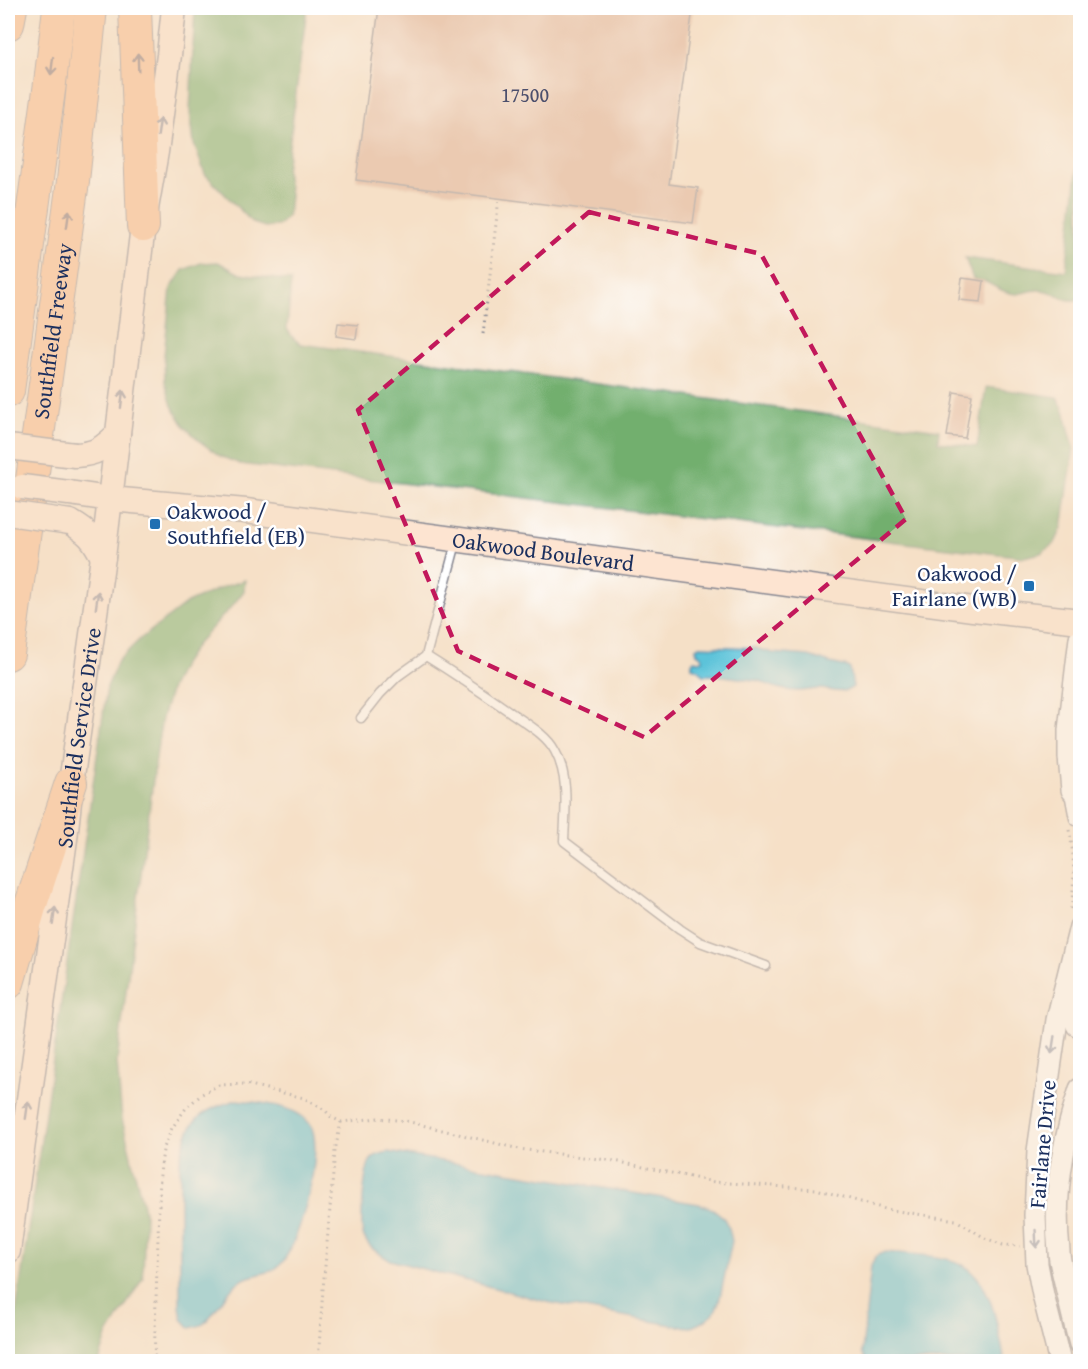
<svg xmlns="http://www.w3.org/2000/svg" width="1088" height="1369" viewBox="0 0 1088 1369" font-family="'Gentium Book Plus',serif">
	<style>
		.forest { fill: #72af6e; stroke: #466f66; stroke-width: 1.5 }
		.water { fill: #5cc3d9; stroke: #3c799c; stroke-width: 1.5 }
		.building { fill: #ddaf97 }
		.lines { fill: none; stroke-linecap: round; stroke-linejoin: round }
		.service-casing { stroke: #888892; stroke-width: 11 }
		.tertiary-casing { stroke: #888892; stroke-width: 24 }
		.secondary-casing { stroke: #888892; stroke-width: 27 }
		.motorway-casing { stroke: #888892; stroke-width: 34 }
		.path { stroke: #888892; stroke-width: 3; stroke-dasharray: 1.5 4.5; stroke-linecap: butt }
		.service { stroke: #fff; stroke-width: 8 }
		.tertiary { stroke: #fff; stroke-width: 21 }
		.secondary { stroke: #fde4d1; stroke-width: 24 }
		.motorway { stroke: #fbbb8c; stroke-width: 32 }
		.secondary-bridge-casing { stroke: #888892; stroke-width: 27; stroke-linecap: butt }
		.secondary-bridge { stroke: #fde4d1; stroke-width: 24 }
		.oneway { stroke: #806e73 }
		.oneway2 { stroke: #8c8a98 }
		.oneway3 { stroke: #8d97ae }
		.marked { fill: none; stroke: #c2185b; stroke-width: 4.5; stroke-dasharray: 12 8; stroke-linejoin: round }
		.poi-dot { fill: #1f6fb2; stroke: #fff; stroke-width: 2 }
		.labels { text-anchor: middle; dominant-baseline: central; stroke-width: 5; stroke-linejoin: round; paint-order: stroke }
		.number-label { font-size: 20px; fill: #4c4f6c }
		.street-label { font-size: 22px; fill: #1b2f5e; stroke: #fff }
		.poi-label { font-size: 22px; fill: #1b2f5e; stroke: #fff; text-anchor: start }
	</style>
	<rect width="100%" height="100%" fill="#fff"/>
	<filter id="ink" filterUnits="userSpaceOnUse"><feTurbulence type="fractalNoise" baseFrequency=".0167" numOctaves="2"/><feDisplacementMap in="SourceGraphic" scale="12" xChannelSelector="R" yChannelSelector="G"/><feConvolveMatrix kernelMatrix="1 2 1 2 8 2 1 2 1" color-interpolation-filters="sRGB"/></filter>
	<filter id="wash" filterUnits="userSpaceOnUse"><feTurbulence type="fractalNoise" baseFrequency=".008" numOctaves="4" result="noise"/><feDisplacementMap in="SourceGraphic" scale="24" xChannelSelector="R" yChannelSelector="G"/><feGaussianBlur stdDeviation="1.35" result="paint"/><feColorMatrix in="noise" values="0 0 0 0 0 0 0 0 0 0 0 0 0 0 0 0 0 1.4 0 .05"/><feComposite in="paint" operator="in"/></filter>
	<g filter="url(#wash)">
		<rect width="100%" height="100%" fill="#f5e0c7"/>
		<!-- forest -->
		<g class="forest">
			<polygon points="195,8 307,8 286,171 290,195 288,216 278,226 265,227 253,223 205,174 194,144 190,111"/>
			<path d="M1080,146V299C1064,304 1056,291 1041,290C1033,289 1025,293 1017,294C1006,294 996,287 986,282C982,280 977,280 973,279L965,258L1066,271Z"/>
			<polygon points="218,262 240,274 291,281 287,329 293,338 301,344 939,430 938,442 977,447 986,387 1057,397 1064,410 1074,448 1062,528 1055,543 1041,553 1024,557 240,464 220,456 202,443 185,427 172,406 165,382 164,356 171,288 183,270 201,263"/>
			<polygon points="245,580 244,591 233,605 196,645 181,667 171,688 162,718 157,750 117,1062 122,1119 145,1214 143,1278 107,1336 99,1361 9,1361 107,687 118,661 140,639 187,603 223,587"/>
		</g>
		<!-- water -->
		<g class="water">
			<path d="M700,646L755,648L773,653L809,656L830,663L848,667L850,669L853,687C843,695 833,690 821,689C813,689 805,691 797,691C786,691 770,687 761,681L716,675H704L698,669L692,667V663L694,660L699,661L703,660L702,656L697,653L696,648Z"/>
			<path d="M237,1100C259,1103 294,1104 309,1123C327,1145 299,1246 280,1265C267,1277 248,1272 235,1285C223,1296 216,1313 203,1324C200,1326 194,1327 190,1328L182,1319L180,1306V1159C189,1120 198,1111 237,1100Z"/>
			<path d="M388,1152L699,1204L713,1209L723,1217L729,1228L732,1241L719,1302L714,1313L703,1322L691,1327L678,1326L547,1302L390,1260C379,1254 367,1247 363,1234C360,1224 364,1168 371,1160C376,1154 381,1154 388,1152Z"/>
			<path d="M885,1252C906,1254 946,1255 963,1265C993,1282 998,1331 1005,1361H867L862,1352L871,1266C874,1258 876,1255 885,1252Z"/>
		</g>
		<g id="blocks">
			<!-- building -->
			<g class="building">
				<polygon points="379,8 693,8 669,184 698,188 693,223 356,180"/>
				<polygon points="962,278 984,281 981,302 959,300"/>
				<polygon points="338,323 358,325 356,339 336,336"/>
				<polygon points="954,392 972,395 965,438 947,436"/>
			</g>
		</g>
	</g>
	<g filter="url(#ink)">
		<use href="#blocks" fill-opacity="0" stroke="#888892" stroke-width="1.5"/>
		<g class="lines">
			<!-- service casing -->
			<g class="service-casing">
				<g id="service">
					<path d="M456,543L426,656C455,674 483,693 510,712C525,723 546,734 555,751C570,778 565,812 564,841L680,929L700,942L766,966"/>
					<polyline points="361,718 380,694 398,676 426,656"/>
				</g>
			</g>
			<!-- tertiary casing -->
			<g class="tertiary-casing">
				<g id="tertiary">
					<polyline points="1080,638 1069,730 1069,757 1072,790 1076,795 1080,816"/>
					<path d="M1076,989C1072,1003 1071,1011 1077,1025L1080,1026"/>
					<path d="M1080,1089C1063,1140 1053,1196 1059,1251C1059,1260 1062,1269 1064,1278C1069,1300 1074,1322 1080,1344"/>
					<polyline points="1060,1362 1043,1295 1037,1264 1035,1215 1038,1151 1057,1020 1080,927"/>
				</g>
			</g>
			<!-- secondary casing -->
			<g class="secondary-casing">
				<g id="secondary">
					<path d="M75,455C97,454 103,448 118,434"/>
					<path id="s1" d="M69,493L110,499L246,511L973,609L1080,621"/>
					<path d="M70,522C89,533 93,538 103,557"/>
					<path id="s2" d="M8,1251L65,839L71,783L103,557L143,226L156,152L169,55L174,8"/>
				</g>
			</g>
			<!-- motorway casing -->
			<g class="motorway-casing">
				<g id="motorway">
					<polyline points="135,8 143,226"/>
					<polyline points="8,24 11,8"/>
					<polyline points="8,391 50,83 59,8"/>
					<path id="s3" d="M8,654L73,181L91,8"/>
					<polyline points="8,983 30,907 71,783"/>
				</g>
			</g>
			<!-- path -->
			<g class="path">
				<polyline points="483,334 499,198"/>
				<path d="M1069,830C1075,857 1075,885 1070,913"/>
				<polyline points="154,1362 160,1174 163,1150 172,1128 186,1108 202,1094 219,1085 246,1084 304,1098 325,1110 331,1117 341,1122 378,1118 406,1121 519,1149 615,1161 714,1182 816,1189 885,1209 956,1220 985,1238 1003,1245 1020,1246"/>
				<polyline points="318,1362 323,1289 335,1151 341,1122"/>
			</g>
			<!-- service -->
			<use href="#service" class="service"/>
			<!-- tertiary -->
			<use href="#tertiary" class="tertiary"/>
			<!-- secondary -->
			<use href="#secondary" class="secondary"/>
			<!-- motorway -->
			<use href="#motorway" class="motorway"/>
			<!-- secondary-bridge casing -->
			<g class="secondary-bridge-casing">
				<g id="secondary-bridge">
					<polyline points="8,447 75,455"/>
					<polyline points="22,487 69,493"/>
					<polyline points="8,513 70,522"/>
				</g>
			</g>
			<!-- secondary-bridge -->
			<use href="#secondary-bridge" class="secondary-bridge"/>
		</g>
		<!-- one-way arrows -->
		<defs><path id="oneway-shaft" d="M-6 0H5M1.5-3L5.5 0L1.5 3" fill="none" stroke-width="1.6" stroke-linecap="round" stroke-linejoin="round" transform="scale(1.5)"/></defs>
		<g class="oneway">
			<use href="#oneway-shaft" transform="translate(138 62) rotate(-92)"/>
			<use href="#oneway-shaft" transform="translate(52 66) rotate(97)"/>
			<use href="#oneway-shaft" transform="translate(68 219) rotate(-82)"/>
		</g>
		<g class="oneway2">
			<use href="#oneway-shaft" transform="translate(159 127) rotate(-82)"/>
			<use href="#oneway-shaft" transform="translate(122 399) rotate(-83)"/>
			<use href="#oneway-shaft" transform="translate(97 600) rotate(-82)"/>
			<use href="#oneway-shaft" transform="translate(54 916) rotate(-82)"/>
			<use href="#oneway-shaft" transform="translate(27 1110) rotate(-82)"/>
		</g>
		<g class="oneway3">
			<use href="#oneway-shaft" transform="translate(1053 1045) rotate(99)"/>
			<use href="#oneway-shaft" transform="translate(1036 1239) rotate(87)"/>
		</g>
	</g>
	<!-- marked area -->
	<path d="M0 0H1088V1369H0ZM589,212L761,254L906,519L644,737L458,651L358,410Z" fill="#f5e0c7" fill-opacity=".55" fill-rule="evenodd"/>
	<path class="marked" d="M589,212L761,254L906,519L644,737L458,651L358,410Z"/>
	<!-- markers -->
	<g class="poi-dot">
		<rect x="149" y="518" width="12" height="12" rx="3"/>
		<rect x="1023" y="580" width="12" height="12" rx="3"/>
	</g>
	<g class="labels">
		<!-- number labels -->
		<g class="number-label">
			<text x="525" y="94">17500</text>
		</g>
		<!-- street labels -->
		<g class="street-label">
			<text stroke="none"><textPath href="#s3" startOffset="326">Southfield Freeway</textPath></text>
			<text stroke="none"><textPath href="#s1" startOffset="478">Oakwood Boulevard</textPath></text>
			<text stroke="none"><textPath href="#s2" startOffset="518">Southfield Service Drive</textPath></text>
			<text transform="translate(1042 1144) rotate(-85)">Fairlane Drive</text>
		</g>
		<!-- poi labels -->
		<g class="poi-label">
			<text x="167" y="511">Oakwood /<tspan x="167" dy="25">Southfield (EB)</tspan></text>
			<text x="1017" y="573" text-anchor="end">Oakwood /<tspan x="1017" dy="25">Fairlane (WB)</tspan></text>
		</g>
	</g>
	<!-- margin -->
	<rect width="1088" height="1369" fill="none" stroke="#fff" stroke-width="30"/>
</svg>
